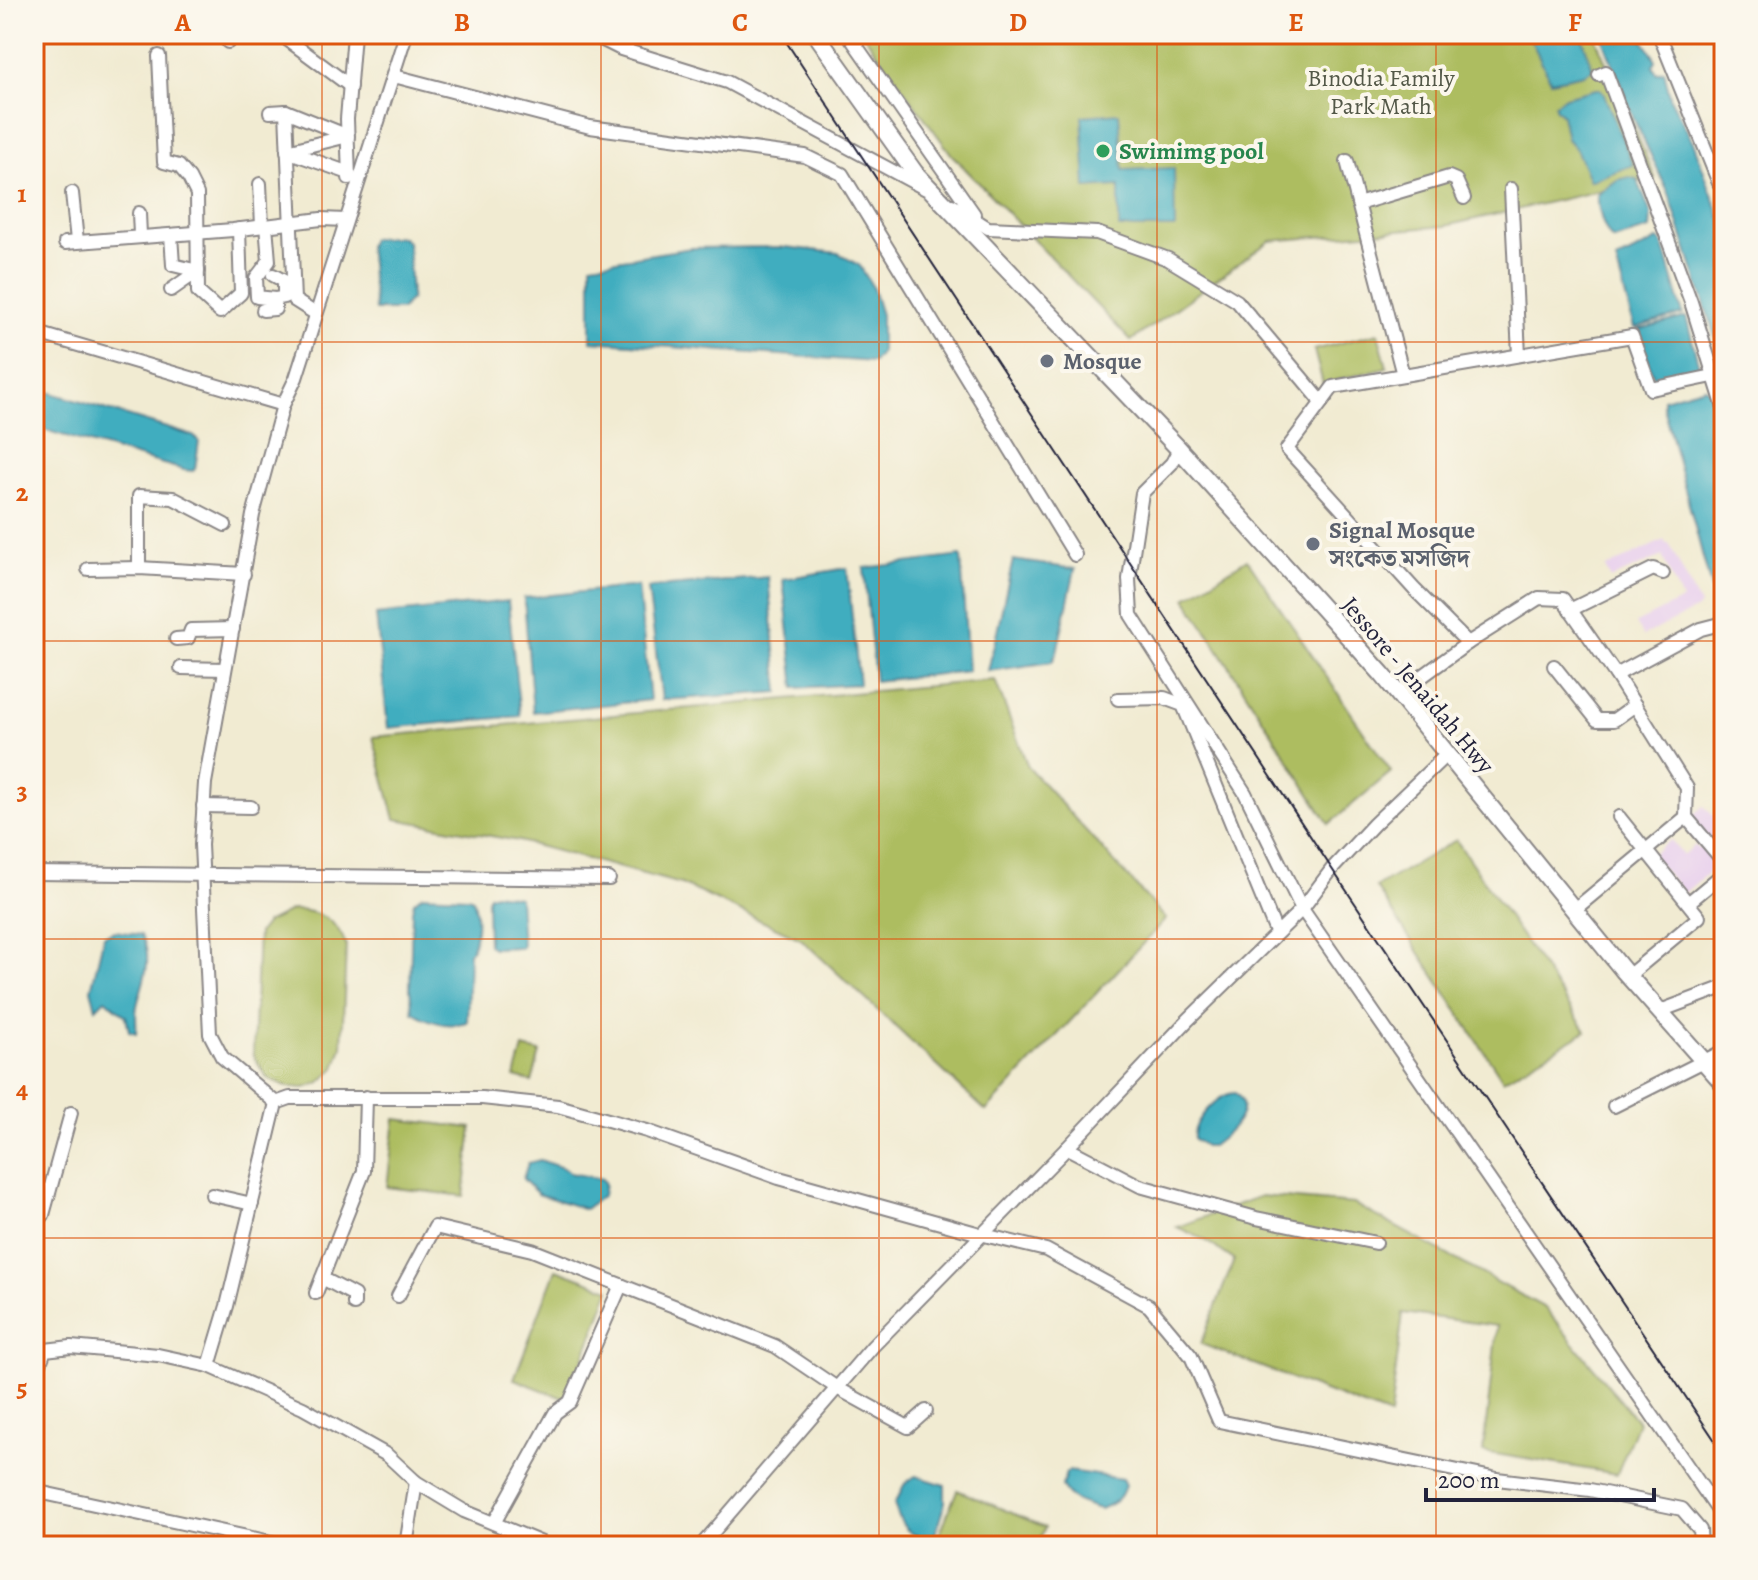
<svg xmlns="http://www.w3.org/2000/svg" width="1758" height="1580" viewBox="0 0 1758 1580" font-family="Alegreya,'Noto Serif Bengali',serif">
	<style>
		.built { fill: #e9d1ed }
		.green { fill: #adbd60; stroke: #68704e; stroke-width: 2 }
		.water { fill: #41adbf; stroke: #32687d; stroke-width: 2 }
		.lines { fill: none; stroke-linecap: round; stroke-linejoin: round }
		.minor-casing { stroke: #8a8686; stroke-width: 16 }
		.highway-casing { stroke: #8a8686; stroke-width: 20 }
		.minor { stroke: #fff; stroke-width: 12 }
		.highway { stroke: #fff; stroke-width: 16 }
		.rail { stroke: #22223b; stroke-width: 2 }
		.grid { fill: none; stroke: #de560e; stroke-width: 2; stroke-opacity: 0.55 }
		.leisure-dot { fill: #2e9e5b; stroke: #fbf7ec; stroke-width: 3 }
		.worship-dot { fill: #6b7280; stroke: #fbf7ec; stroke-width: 3 }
		.labels { text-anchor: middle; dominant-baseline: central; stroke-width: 8; stroke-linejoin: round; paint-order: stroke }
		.park-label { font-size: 24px; fill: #535848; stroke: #fbf7ec }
		.leisure-label { font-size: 24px; font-weight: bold; fill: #27864d; stroke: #fbf7ec; text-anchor: start }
		.worship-label { font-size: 24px; font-weight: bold; fill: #5b616d; stroke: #fbf7ec; text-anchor: start }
		.street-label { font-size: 24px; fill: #22223b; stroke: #fbf7ec }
		.neatline { fill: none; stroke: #de560e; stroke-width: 3 }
		.grid-label { font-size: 26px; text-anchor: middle; font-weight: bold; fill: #de560e }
	</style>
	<rect width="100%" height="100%" fill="#fbf7ec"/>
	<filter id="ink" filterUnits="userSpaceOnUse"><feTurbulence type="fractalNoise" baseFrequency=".0125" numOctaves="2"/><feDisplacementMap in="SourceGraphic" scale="16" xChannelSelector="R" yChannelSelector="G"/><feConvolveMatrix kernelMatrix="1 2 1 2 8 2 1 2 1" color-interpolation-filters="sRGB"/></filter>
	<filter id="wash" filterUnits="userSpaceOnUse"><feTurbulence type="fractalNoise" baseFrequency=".006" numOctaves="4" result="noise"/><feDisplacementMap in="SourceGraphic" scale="32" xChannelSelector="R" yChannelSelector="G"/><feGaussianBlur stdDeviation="1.8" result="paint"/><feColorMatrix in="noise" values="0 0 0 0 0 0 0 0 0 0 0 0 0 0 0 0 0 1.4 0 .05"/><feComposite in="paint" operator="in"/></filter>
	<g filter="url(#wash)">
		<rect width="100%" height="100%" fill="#f1ebd2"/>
		<!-- built -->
		<g class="built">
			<polygon points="1664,540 1666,544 1669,543 1700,606 1697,609 1643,636 1636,623 1682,600 1662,556 1611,579 1605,568"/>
			<polygon points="1704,806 1713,816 1718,812 1724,819 1724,850 1709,860 1715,867 1684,893 1651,855 1670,840 1683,855 1695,845 1698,849 1704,844 1692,816"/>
		</g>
		<!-- green -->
		<g class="green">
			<polygon points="863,34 1594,34 1655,178 1445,226 1270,241 1131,341 952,155"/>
			<polygon points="1378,333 1387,367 1323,384 1314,350"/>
			<polygon points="1247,559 1391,772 1329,824 1186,598"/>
			<polygon points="995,680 1028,767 1166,919 986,1111 801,939 681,884 519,841 395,819 373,737"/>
			<polygon points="1456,840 1586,1031 1503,1080 1376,887"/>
			<path d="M292,910C318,910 337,919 346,945L342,1047L335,1068L319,1083L305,1088L288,1087L267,1078L253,1055L258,933L266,923Z"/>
			<polygon points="523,1048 540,1052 532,1082 515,1077"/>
			<polygon points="395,1119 472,1128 464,1196 387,1187"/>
			<polygon points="1261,1196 1354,1204 1545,1308 1638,1422 1617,1474 1483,1452 1497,1326 1403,1313 1390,1416 1201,1344 1234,1260 1203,1239 1177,1227"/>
			<polygon points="556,1269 610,1289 568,1400 514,1379"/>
			<polygon points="957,1490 1045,1527 1037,1546 935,1546"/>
		</g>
		<!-- water -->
		<g class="water">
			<polygon points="1528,34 1581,34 1593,69 1584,74 1551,81"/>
			<polygon points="1601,34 1639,34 1656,60 1653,66 1657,73 1664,71 1671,100 1694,144 1724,227 1724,365 1669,194 1634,119"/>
			<polygon points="1596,89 1600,89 1603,92 1633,165 1590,181 1576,149 1567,139 1562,115 1555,108 1555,104 1565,97"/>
			<polygon points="1119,113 1123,170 1174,168 1175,228 1119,228 1119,186 1086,188 1082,116"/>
			<path d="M1629,177L1637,179L1651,214L1650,229L1613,240C1603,230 1598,210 1597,195L1617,180Z"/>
			<polygon points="393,237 402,237 408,242 411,299 401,310 375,310 368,245 371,239"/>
			<polygon points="1657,240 1661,241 1663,245 1683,314 1634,328 1616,261"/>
			<polygon points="785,247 838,253 860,266 872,286 881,315 881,352 873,362 591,341 591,264 691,248"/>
			<polygon points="1686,317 1700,370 1655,380 1637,330"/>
			<polygon points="1706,387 1712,395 1724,438 1724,606 1713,595 1663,406 1663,399"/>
			<polygon points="45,391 193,436 199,441 195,469 193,471 184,470 34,427 34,414 42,392"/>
			<polygon points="961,556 968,671 875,681 864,568"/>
			<polygon points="1013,560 1075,569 1057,652 1052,662 988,671"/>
			<polygon points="847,568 859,684 795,688 783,579"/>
			<polygon points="768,577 779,692 662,700 648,588"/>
			<polygon points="638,586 650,700 533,712 524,598"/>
			<polygon points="508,601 520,716 388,728 376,615"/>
			<polygon points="495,893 519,897 522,947 493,948 488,945 487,899 489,895"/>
			<path d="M422,895L468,897L473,899C478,913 478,940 469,953L467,1022C448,1028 429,1022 413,1012L410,990L412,911L414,902Z"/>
			<path d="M115,931L141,935C155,959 142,983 137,1006C135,1015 137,1025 136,1033L129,1031L126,1016L105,999L96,1008L91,990L104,935Z"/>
			<path d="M1235,1093C1256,1110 1227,1135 1212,1146H1205L1194,1139C1192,1122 1217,1094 1235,1093Z"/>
			<polygon points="540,1160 566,1169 570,1173 602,1179 605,1184 603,1195 585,1209 538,1194 523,1179 528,1163"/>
			<path d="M1069,1471L1122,1479L1125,1485C1121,1500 1114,1503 1100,1509C1085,1504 1069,1502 1062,1486L1066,1473Z"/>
			<path d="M916,1476L945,1485V1502L933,1541C908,1535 901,1529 894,1503C905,1492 897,1485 916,1476Z"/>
		</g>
	</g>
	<g filter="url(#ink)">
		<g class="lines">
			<!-- minor casing -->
			<g class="minor-casing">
				<g id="minor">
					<polyline points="228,34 228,42"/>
					<polyline points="280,34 350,86"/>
					<polyline points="406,34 296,378 283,405 253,515 205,783 201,845 210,1034 222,1057 276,1103 290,1098 482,1098 558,1106 647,1131 779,1178 980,1234 1046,1250 1149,1306 1191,1356 1219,1421 1497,1479 1590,1490 1682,1509 1700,1530 1701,1546"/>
					<polyline points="591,34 621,49 727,82 926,189"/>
					<polyline points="848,34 974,214"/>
					<polyline points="1659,34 1719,183 1724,182"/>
					<polyline points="159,56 164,162 179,166 189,178 197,194 198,292 220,312 241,293 239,229"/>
					<polyline points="1599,75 1606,72 1691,302 1724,408"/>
					<polyline points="394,76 590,127 805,156 842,174 1075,555"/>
					<polyline points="286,111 348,136 287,151 349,173"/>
					<polyline points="270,112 286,111 294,300 316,314"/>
					<polyline points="1347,161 1403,375"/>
					<polyline points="349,178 347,119 354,34"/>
					<polyline points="260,184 262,226"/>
					<polyline points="1511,189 1519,355"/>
					<polyline points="72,193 77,241"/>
					<polyline points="1358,204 1449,177 1456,180 1464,198"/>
					<polyline points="952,205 988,228 1097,233 1168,259 1237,301 1322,402 1287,449 1414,589 1468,643"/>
					<polyline points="139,213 140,235"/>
					<polyline points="266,225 269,261 256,278 257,297 275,299 284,297 284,281 273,275"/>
					<polyline points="171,235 173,265 198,271 171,290"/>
					<polyline points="65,243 233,230 321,219 346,220"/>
					<polyline points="263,310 275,309 275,299"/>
					<polyline points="34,332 283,405"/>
					<polyline points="1322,402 1333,387 1632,336 1651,389 1713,376"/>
					<polyline points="1179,449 1172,463 1142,493 1129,579 1131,615 1245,793 1302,909 1724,1519"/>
					<polyline points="139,568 139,496 173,498 225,525"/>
					<polyline points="88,569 139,568 244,574"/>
					<polyline points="1570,610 1653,569 1663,573"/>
					<polyline points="176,639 188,638 191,630 233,629"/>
					<polyline points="1554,666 1597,720 1614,720 1635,705"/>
					<polyline points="181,668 225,669"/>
					<polyline points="1616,675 1701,629 1724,623"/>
					<polyline points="1398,694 1468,643 1539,598 1563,599 1616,675 1687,788 1686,817 1724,862"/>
					<polyline points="1118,699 1164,698 1183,705 1276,932"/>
					<polyline points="203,806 251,807"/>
					<polyline points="1619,817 1699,917 1628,976"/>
					<polyline points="34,873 609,879"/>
					<polyline points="1688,903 1724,873"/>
					<polyline points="1574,910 1686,817"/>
					<polyline points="1660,1011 1724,987"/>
					<polyline points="1614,1106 1724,1051"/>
					<polyline points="1067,1148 1140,1186 1256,1218 1376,1243"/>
					<polyline points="212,1195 252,1204"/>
					<polyline points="34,1224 43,1215 71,1113"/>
					<polyline points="322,1278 354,1295 354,1304"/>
					<polyline points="316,1293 364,1171 366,1097"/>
					<polyline points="398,1296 435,1227 532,1250 775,1346 837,1388 908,1427 926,1411"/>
					<polyline points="209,1366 227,1306 276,1103"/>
					<polyline points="34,1379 45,1350 71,1347 158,1355 209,1366 303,1408 387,1455 416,1482 464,1511 549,1546"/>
					<polyline points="34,1491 289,1546"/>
					<polyline points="494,1523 555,1413 570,1402 621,1285"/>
					<polyline points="406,1546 416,1482"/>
					<polyline points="701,1546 873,1346 1067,1148 1188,1020 1302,909 1332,869 1374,824 1446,755"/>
				</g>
			</g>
			<!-- highway casing -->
			<g class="highway-casing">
				<polyline id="highway" points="816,34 915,173 1179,449 1382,674 1623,970 1724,1084"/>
			</g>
			<!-- minor -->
			<use href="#minor" class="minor"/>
			<!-- highway -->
			<use href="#highway" class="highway"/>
			<!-- rail -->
			<polyline class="rail" points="781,34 1332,869 1724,1454"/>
		</g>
	</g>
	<!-- grid -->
	<path class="grid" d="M322,34V1546M601,34V1546M879,34V1546M1157,34V1546M1436,34V1546M34,342H1724M34,641H1724M34,939H1724M34,1238H1724"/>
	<!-- markers -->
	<circle class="leisure-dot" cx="1103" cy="151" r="8"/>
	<g class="worship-dot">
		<circle cx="1047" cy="361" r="8"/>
		<circle cx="1313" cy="544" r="8"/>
	</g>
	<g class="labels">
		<!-- park labels -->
		<g class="park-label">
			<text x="1381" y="78">Binodia Family<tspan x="1381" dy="28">Park Math</tspan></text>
		</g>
		<!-- leisure labels -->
		<g class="leisure-label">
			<text x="1119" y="151">Swimimg pool</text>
		</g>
		<!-- worship labels -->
		<g class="worship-label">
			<text x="1063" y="361">Mosque</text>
			<text x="1329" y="530">Signal Mosque<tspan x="1329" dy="28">সংকেত মসজিদ</tspan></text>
		</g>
		<!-- street labels -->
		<g class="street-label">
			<text transform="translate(1418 685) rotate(50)">Jessore - Jenaidah Hwy</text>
		</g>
	</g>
	<!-- margin -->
	<rect width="1758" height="1580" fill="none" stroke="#fbf7ec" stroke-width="88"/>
	<!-- scale -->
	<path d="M1426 1488v12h228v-12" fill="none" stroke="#22223b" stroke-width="4"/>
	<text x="1438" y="1488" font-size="24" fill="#22223b" stroke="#fbf7ec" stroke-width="6" paint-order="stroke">200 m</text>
	<rect x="44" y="44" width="1670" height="1492" class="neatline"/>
	<g class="grid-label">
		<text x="183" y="31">A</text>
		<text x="462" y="31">B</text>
		<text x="740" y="31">C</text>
		<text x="1018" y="31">D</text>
		<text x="1296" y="31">E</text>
		<text x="1575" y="31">F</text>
		<text x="22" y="202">1</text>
		<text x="22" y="501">2</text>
		<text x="22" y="799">3</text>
		<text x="22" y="1098">4</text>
		<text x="22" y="1396">5</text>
	</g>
</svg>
